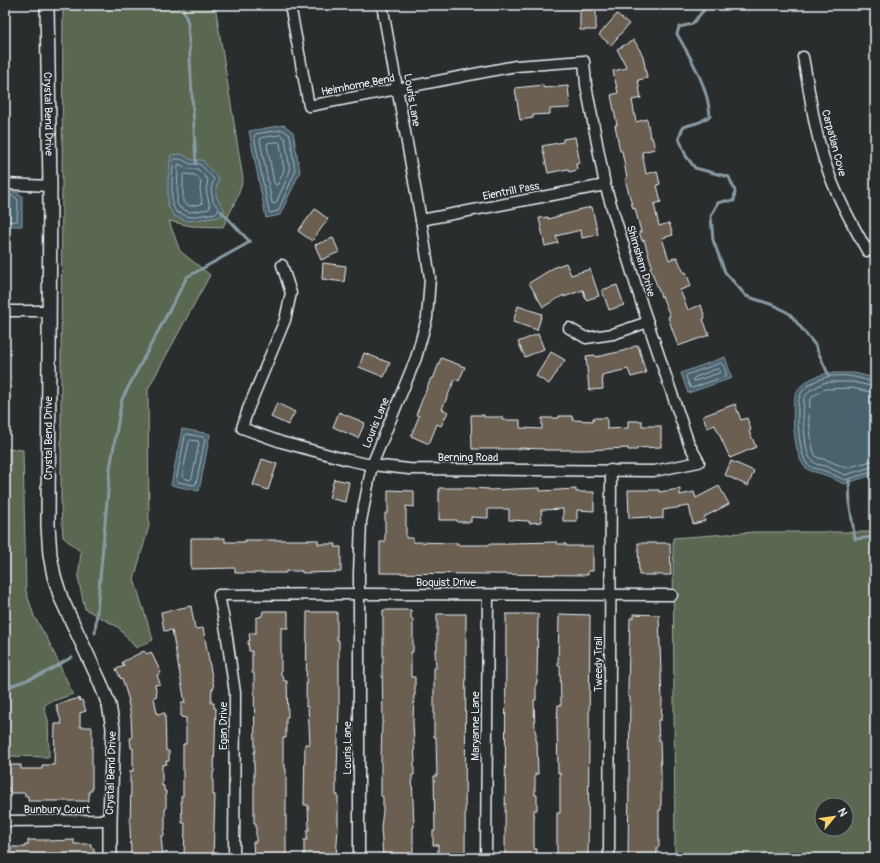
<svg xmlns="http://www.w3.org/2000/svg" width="880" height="863" viewBox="0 0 880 863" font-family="Pangolin,sans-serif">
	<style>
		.green { fill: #5a6851; stroke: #a1aca4; fill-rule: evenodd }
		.water { fill: #48626d; stroke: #889ba5 }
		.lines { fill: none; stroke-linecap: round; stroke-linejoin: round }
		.shore { stroke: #a8b8c0; stroke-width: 1 }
		.stream { stroke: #889ba5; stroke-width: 3 }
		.building { fill: #6a5f51; stroke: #e8f1f8 }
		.minor-casing { stroke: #e8f1f8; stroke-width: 13 }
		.tertiary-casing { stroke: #e8f1f8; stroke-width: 16 }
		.minor { stroke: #2a2d2e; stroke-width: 10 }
		.tertiary { stroke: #2a2d2e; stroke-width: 13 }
		.labels { text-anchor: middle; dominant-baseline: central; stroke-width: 3; stroke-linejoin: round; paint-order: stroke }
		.street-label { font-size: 11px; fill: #e8f1f8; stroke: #2a2d2e }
	</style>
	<rect width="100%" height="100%" fill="#2a2d2e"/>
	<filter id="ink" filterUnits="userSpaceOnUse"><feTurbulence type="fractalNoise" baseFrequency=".025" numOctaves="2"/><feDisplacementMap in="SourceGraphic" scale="8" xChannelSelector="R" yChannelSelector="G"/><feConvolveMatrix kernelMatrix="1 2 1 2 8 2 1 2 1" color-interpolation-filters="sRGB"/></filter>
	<g filter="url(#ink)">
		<!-- green -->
		<g class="green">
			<polygon points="63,5 215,5 243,179 238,196 223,227 191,226 169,221 180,251 210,275 148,389 149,526 134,579 153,640 136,648 118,627 85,609 78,578 81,552 63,537 61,506 61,361"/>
			<polygon points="5,449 23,450 26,591 34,616 48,640 73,694 47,703 44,707 48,720 49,757 5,756"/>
			<path d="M754,532H875V858H675L673,538ZM822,805H846V829H822Z"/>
		</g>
		<!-- water -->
		<g class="water">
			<polygon points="284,125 293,132 300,172 280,215 266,218 249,131"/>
			<path d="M182,154L191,160H202L219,179C214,193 215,198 225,210L219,217L188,221L174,216L168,206V181L171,155Z"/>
			<polygon points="5,192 18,192 18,195 22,195 22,226 5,226"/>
			<polygon points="725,357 732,378 688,393 681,373"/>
			<path d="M829,373H854L875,378V474L844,484C837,481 830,476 822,474C816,472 810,472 805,467C794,456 791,412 795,396C796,393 799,388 801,386C807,379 820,375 829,373Z"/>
			<polygon points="182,429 210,434 199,491 171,485"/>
		</g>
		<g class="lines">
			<!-- shore -->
			<g class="shore">
				<polygon points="283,130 290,135 295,172 278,211 270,213 269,212 254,136 256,134"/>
				<polygon points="281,135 285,138 290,171 276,203 274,204 272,203 260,140 261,138"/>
				<polygon points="278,142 280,143 284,170 278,184 276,185 274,183 267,145 268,143"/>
				<polygon points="174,159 181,159 190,164 200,164 214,179 211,189 213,201 219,209 217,213 189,217 176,212 172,204 172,181"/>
				<polygon points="179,164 188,169 198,169 208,180 206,190 210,207 209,209 189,212 180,208 177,203 178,166"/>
				<polygon points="185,174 195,175 201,182 200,189 202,203 201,204 190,206 183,202 183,176"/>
				<polyline points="5,196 14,196 18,200 17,221 5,222"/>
				<path d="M721,363C724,365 727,373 726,376L692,388L690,387L686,377L687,375Z"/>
				<polygon points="717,369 720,370 719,373 695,381 693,380 694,378"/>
				<path d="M875,382C868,381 861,378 854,377C845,375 829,375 821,379C812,382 803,387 800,396C795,408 799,456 808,465C813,469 819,469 825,471C832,474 838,477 845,480L875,471"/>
				<polyline points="875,387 853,382 830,382 823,383 809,391 804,398 803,419 806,446 809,457 816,464 825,466 845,475 875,466"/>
				<polyline points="875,393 852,388 825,389 813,396 810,400 809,419 812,445 815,455 818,458 827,460 846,468 875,460"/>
				<polygon points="187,434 203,437 205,439 196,484 194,485 178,482 176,481 185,436"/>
				<polygon points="191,440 198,441 199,443 192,478 190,480 184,478 182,476 189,442"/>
			</g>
			<!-- stream -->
			<g class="stream">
				<polyline points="182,5 188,23 196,164"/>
				<path d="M708,5L692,24L679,27L677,34C691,59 708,86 710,116L700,122L683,127L679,138L686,156L695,168L729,177L735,191L734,201H725L718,203L711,216L713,240L725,272L746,296L776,306L790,314L815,345L829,376"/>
				<polyline points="849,480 850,507 855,539 875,537"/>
				<polyline points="95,633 110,469 122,399 187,277 250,242 221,211"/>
				<polyline points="5,688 43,674 72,657"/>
			</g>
		</g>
		<!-- building -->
		<g class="building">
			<polygon points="596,9 596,30 580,30 580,10"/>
			<polygon points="617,14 629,24 611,45 599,35"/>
			<polygon points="634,40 643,56 647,78 638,80 641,98 632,100 636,122 647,119 650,137 652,137 655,149 642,152 646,174 657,171 660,184 657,185 661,202 654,204 659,226 669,223 673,235 662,238 669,260 677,257 684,273 686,272 691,286 680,290 688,310 701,305 705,318 703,319 709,335 678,346 668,317 670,316 662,296 661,297 650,267 652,266 644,240 642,241 639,232 641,232 635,208 633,209 625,179 627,178 622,151 620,151 615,125 617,125 611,95 618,93 613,71 627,68 617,49"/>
			<polygon points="543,85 544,88 568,86 570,108 550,109 550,114 533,115 533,118 520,120 515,88"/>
			<polygon points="575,137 580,163 576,164 577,170 569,172 568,169 548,173 542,146 563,142 563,139"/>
			<polygon points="592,207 598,235 582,238 581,230 556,236 558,243 545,246 539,218 548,217 548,219 577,211 577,210"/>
			<polygon points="315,209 328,219 312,241 298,231"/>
			<polygon points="333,238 339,252 321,260 315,245"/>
			<polygon points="323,263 346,266 344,282 322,279"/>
			<polygon points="566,263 571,275 590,269 599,296 586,300 583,290 564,297 564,295 543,307 529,283 555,267"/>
			<polygon points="617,285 624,305 609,310 602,290"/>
			<polygon points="518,306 542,314 537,330 513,322"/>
			<polygon points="538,334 544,349 525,357 518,342"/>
			<polygon points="638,345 646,373 631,377 628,369 602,375 603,389 589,390 586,356 595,355 596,357 623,351"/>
			<polygon points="551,352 565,360 549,384 536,376"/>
			<polygon points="364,353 390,363 384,377 359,367"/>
			<polygon points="441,358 465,367 459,381 455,379 442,409 448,412 441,426 437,424 429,444 411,436 419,416 416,415 431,378 433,379"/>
			<polygon points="277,403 295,412 288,425 271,417"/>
			<polygon points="735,404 741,420 747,418 751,430 749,431 756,447 730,458 715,425 707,428 703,416"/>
			<polygon points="339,412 365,423 358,438 333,427"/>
			<polygon points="471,415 484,415 484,417 502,417 502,420 520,420 520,428 542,429 542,418 559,418 559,416 572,416 573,420 593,421 593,418 607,418 607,429 628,428 628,421 642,421 642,426 661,426 661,447 637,448 637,450 628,450 628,448 586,450 544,450 544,449 520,448 520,449 472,449"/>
			<polygon points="262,459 277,464 268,490 253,485"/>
			<polygon points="731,461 754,471 748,486 725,475"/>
			<polygon points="334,479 349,482 345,502 329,498"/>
			<polygon points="719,486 729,504 704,517 705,521 693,524 689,506 663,510 663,518 650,519 650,517 629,518 628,490 659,490 659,492 680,489 680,495 694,492 696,498"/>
			<polygon points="439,488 470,488 489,489 489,490 540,488 540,491 576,489 576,492 594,492 594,511 577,510 577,521 563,521 563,509 541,510 542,522 529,523 529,521 509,520 509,509 488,509 488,518 471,517 471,522 457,522 457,520 439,520"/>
			<polygon points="388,490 414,491 414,507 406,506 406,538 413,538 413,542 458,543 458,545 489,545 489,544 507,544 507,543 557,542 557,544 566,544 566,546 593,546 593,571 588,571 588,575 380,573 380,542 385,542 385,513 388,513"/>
			<polygon points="191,538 225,538 225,542 245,542 245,540 318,540 318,544 336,544 335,547 341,547 341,572 302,573 302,571 286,571 286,573 235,573 235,568 191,569"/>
			<polygon points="638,543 670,543 671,575 639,575"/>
			<polygon points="191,606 195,629 203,628 214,688 212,689 211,703 214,703 214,708 216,708 214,772 213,772 213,795 215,795 213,858 184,858 185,823 182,823 181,796 183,796 183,744 186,744 186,718 181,717 181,703 185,703 172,630 164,631 161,612"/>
			<polygon points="383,610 411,610 411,619 413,619 413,652 411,652 411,677 415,677 415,695 414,695 413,722 415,762 414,762 414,775 412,775 414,827 413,827 413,858 383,858 381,827 383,811 383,797 381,796 381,761 382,722 383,722 382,664 383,664"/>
			<polygon points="263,611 288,611 288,628 281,628 281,676 283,676 284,681 287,681 288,717 286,717 286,738 283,738 283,764 285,764 285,769 286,769 286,858 254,858 253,842 256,842 256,823 254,823 254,752 255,752 254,673 252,673 252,651 249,651 248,641 250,641 249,633 256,633 256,618 262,616"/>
			<polygon points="307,612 337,612 337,640 339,640 339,708 337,772 336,772 336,795 338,795 338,828 336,858 304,858 304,840 307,840 307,830 309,830 308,805 304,805 305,744 310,744 308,707 306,707"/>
			<polygon points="437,614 466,614 465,858 438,858 438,845 433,845 433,831 435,831 434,776 437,776 436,737 434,737 434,668 436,668 435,650 437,650"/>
			<polygon points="506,614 538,614 537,683 536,683 536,700 534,700 535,732 536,733 536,741 537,741 538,774 535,774 535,795 537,795 537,810 534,810 534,849 537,849 536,858 505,858"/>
			<polygon points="559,614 590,615 588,858 557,858 557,813 560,813 560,773 558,773 557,722 558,705 561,705 560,666 558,666"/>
			<polygon points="634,614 659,615 662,701 661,720 658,720 659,741 660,741 661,774 661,810 659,810 659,847 657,847 657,858 628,858 630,697 628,697 628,687 630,618 634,618"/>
			<polygon points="144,651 147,654 151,652 161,673 157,675 160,684 155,685 157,696 154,697 157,714 165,713 166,751 169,751 169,761 166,761 167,764 162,765 162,786 164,786 164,791 166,791 166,809 165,809 165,830 164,830 164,836 161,836 163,858 139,858 139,854 131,854 130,826 131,783 130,783 130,771 133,771 133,748 131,748 130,738 132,738 131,717 128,701 129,701 122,678 121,679 116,669 124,666 122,662"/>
			<polygon points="79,698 80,701 82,700 86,711 80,713 80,727 92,727 92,791 89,791 89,801 28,801 28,796 25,796 25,793 9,793 9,788 6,788 6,765 21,765 21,769 42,769 42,765 54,765 55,724 62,724 56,705"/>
			<polygon points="28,840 49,840 49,841 74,840 74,844 91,844 91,848 94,848 94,858 7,858 7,850 11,851 11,847 25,847 25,845 28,845"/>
		</g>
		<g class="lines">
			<!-- minor casing -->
			<g class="minor-casing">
				<g id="minor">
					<path d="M803,57C810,93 814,131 826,165C836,196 852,223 867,251L875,246"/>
					<polyline points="5,184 50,186"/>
					<polyline points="421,220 605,185"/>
					<polyline points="282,265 291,293 285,320 248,409 242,428 281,442 348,460 372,465 409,469 654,471 699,462 689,444 642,305 605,185 586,85 584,61 516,66 309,106 290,5"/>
					<polyline points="5,311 49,311"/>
					<polyline points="569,328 586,338 613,334 648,322"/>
					<polyline points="5,821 110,820"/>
					<polyline points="234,858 235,693 226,631 219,595 359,594 672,595"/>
					<polyline points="359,858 359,574 361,521 372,465 416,358 427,318 430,278 421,220 382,5"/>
					<polyline points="486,858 488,595"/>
					<polyline points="609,858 611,470"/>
				</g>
			</g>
			<!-- tertiary casing -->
			<g class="tertiary-casing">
				<g id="tertiary">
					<path id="s1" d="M47,5L50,186L48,526L50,555L54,576L61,598L100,682L109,705L113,728L110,820V858"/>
				</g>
			</g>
			<!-- minor -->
			<use href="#minor" class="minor"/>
			<!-- tertiary -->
			<use href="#tertiary" class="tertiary"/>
		</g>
	</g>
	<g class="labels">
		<!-- street labels -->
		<g class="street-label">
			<text transform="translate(358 85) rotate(-11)">Heimhome Bend</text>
			<text transform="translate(412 100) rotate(80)">Louris Lane</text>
			<text stroke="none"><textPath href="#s1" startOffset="109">Crystal Bend Drive</textPath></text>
			<text transform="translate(834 143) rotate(75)">Carpatian Cove</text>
			<text transform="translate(511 191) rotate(-11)">Eientrill Pass</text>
			<text transform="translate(641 261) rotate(73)">Shimsham Drive</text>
			<text transform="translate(376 423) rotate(-68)">Louris Lane</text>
			<text transform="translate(48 438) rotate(-90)">Crystal Bend Drive</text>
			<text x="468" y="457">Berning Road</text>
			<text x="446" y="582">Boquist Drive</text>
			<text transform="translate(598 664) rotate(-90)">Tweedy Trail</text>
			<text transform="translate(223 726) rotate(-90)">Egan Drive</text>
			<text transform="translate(475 726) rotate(-90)">Maryanne Lane</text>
			<text transform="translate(347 748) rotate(-90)">Louris Lane</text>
			<text transform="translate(111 773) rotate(-88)">Crystal Bend Drive</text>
			<text x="57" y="809">Bunbury Court</text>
		</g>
	</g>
	<!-- margin -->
	<rect width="880" height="863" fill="none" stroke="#2a2d2e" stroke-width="20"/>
	<rect x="10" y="10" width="860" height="843" fill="none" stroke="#e8f1f8" stroke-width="1.5" filter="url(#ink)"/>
	<!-- north arrow -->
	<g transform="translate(834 817) rotate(61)"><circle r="19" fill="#2a2d2e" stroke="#767b7f"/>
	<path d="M0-3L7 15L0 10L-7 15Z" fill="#ffd166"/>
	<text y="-6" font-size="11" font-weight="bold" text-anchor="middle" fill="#e8f1f8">N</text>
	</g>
</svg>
